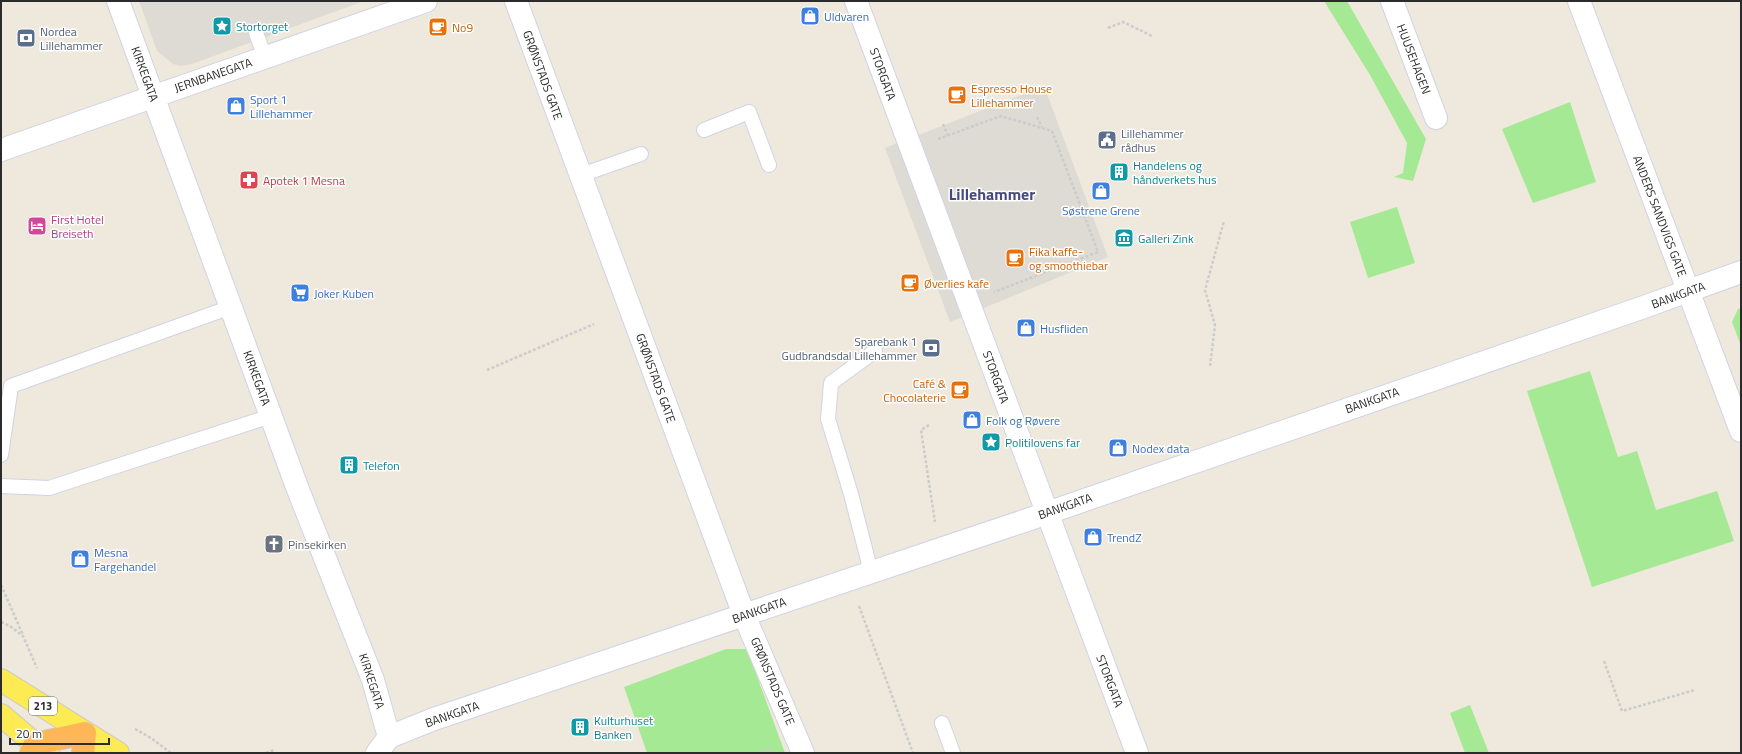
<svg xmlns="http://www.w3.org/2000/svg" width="1742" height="754" viewBox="0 0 1742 754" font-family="'Titillium Web',sans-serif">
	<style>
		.green { fill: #a6e994 }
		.plaza { fill: #dedbd4 }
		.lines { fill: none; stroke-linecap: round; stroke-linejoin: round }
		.lane-casing { stroke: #d1d3e5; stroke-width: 16 }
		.street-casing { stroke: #d1d3e5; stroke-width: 24 }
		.primary-casing { stroke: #ccc; stroke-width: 24 }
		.highway-casing { stroke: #ccc; stroke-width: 24 }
		.path { stroke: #ccc; stroke-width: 2.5; stroke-dasharray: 3 2; stroke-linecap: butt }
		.lane { stroke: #fff; stroke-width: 14 }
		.street { stroke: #fff; stroke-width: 22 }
		.primary { stroke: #fceb53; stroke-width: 22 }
		.highway { stroke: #ffb657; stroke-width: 22 }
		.labels { text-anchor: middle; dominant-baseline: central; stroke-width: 3; stroke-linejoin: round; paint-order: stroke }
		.shield { fill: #fff; stroke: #6b6b6b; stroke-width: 1 }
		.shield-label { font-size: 11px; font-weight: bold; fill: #2b2b2b }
		.shop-label { font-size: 12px; fill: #366cbe; stroke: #fff; text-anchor: start }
		.culture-label { font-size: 12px; fill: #0d838f; stroke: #fff; text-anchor: start }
		.food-label { font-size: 12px; fill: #c56008; stroke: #fff; text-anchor: start }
		.service-label { font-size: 12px; fill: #4e5e75; stroke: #fff; text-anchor: start }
		.street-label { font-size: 12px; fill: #2b2b2b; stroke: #fff }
		.health-label { font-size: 12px; fill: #be3a42; stroke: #fff; text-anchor: start }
		.hotel-label { font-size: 12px; fill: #b23c85; stroke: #fff; text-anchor: start }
		.worship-label { font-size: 12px; fill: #5b616d; stroke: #fff; text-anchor: start }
		.district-label { font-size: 16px; font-weight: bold; fill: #474a80; stroke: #fff }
	</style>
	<rect width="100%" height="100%" fill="#eee9dc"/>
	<!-- green -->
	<g class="green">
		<polygon points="1324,1 1347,1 1426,139 1413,181 1394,177 1403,173 1407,143 1370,75"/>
		<polygon points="1570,102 1596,182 1533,203 1502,129"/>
		<polygon points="1397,207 1415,263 1368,278 1350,222"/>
		<polygon points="1741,308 1741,346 1732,322 1738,309"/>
		<polygon points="1590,371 1618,457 1637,451 1656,510 1717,491 1734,541 1592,587 1527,391"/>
		<polygon points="726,649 747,649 785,753 647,753 624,687"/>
		<polygon points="1470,705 1489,753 1465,753 1450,713"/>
	</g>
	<!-- plaza -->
	<g class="plaza">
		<polygon points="139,1 364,1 192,64 181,66 173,64 157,51"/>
		<polygon points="1044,86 1108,257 950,322 885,148"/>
	</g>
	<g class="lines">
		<!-- lane casing -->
		<g class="lane-casing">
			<g id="lane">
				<polyline points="256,33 265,57"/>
				<polyline points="704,130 749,112 769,165"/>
				<polyline points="581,175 641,154"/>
				<polyline points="1,455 11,386 231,307"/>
				<polyline points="1,486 49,488 271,416"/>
				<polyline points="871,572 851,494 828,419 831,383 875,351"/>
				<polyline points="942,723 953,753"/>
			</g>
		</g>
		<!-- street casing -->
		<g class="street-casing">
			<g id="street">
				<polyline points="118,1 297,487 373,680 389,737"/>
				<polyline points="516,1 744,615 803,753"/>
				<polyline points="856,1 1137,753"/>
				<polyline points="1392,1 1436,118"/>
				<polyline points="1579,1 1741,431"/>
				<polyline points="1,150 426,1"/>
				<polyline points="389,737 434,719 1027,520 1641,308 1741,272"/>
				<polyline points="377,753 389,737"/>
			</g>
		</g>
		<!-- primary casing -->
		<g class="primary-casing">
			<g id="primary">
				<polyline points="1,680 118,753"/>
				<polyline points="1,715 35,744 48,753"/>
			</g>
		</g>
		<!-- highway casing -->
		<g class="highway-casing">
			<polyline id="highway" points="31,753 35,744 85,733 83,753"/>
		</g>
		<!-- path -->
		<g class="path">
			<polyline points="1108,28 1123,22 1152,36"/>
			<polyline points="1037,117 1042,127"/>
			<polyline points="943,124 948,136"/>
			<polyline points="938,139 1001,116 1052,131 1098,252 994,292"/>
			<polyline points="1210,366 1215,325 1205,290 1224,221"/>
			<polyline points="487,370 594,324"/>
			<polyline points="929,425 921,430 935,522"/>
			<polyline points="1,585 23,635"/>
			<polyline points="859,606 913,753"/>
			<polyline points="1,622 10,626 23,636 37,668"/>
			<polyline points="1604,661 1622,711 1695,690"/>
			<polyline points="135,729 151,738 171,753"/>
			<polyline points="266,753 274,750"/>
			<polyline points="758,753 771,748"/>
		</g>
		<!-- lane -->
		<use href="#lane" class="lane"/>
		<!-- street -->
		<use href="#street" class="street"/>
		<!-- primary -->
		<use href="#primary" class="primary"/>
		<!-- highway -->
		<use href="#highway" class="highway"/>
	</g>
	<!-- icons -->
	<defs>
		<g id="shop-square" transform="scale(1)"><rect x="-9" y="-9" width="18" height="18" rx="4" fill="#3f7fe0" stroke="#fff"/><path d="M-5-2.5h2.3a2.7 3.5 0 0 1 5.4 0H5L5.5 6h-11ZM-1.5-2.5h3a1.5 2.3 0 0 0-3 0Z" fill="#fff"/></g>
		<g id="sight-square" transform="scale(1)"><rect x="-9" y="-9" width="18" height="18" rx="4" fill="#0f9aa8" stroke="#fff"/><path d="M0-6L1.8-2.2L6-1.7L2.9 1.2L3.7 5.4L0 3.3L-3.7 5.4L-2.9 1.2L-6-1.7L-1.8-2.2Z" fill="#fff"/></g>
		<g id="cafe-square" transform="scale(1)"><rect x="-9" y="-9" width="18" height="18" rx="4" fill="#e8710a" stroke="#fff"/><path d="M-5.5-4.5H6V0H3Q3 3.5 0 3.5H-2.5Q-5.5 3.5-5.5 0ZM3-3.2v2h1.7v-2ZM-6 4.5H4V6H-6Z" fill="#fff"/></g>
		<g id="bank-square" transform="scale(1)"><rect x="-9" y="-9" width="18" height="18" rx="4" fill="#5c6f8a" stroke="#fff"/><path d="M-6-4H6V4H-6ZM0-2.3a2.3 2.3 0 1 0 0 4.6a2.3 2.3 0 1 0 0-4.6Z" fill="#fff"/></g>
		<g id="civic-square" transform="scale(1)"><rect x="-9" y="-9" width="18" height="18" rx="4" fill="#5c6f8a" stroke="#fff"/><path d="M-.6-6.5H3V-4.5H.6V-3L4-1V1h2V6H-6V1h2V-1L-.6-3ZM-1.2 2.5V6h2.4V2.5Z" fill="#fff"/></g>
		<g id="building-square" transform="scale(1)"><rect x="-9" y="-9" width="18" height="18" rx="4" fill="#0f9aa8" stroke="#fff"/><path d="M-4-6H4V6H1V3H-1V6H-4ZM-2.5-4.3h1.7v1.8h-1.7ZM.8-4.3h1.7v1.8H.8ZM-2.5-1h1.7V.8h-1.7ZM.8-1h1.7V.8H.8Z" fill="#fff"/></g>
		<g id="pharmacy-square" transform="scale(1)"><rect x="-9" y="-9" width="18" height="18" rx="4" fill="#e0444e" stroke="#fff"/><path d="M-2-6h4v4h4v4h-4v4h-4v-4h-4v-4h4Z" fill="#fff"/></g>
		<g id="hotel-square" transform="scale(1)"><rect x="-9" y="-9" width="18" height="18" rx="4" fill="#d1479c" stroke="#fff"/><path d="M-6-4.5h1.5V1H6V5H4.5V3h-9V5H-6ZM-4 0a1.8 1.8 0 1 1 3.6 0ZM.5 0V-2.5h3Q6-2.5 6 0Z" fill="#fff"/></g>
		<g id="museum-square" transform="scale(1)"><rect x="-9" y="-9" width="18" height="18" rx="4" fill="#0f9aa8" stroke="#fff"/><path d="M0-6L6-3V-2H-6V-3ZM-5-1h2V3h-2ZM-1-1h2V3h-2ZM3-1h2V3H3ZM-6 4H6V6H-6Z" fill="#fff"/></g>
		<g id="supermarket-square" transform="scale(1)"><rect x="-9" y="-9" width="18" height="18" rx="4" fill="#3f7fe0" stroke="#fff"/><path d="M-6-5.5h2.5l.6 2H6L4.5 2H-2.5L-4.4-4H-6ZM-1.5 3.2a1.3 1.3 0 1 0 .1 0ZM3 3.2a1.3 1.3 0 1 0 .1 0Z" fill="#fff"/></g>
		<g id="church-square" transform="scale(1)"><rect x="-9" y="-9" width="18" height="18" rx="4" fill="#6b7280" stroke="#fff"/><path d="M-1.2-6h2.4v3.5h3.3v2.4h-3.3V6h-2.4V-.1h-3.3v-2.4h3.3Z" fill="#fff"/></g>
	</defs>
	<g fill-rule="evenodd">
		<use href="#shop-square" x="810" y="16"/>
		<use href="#sight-square" x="222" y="26"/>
		<use href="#cafe-square" x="438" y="27"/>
		<use href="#bank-square" x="26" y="38"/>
		<use href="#cafe-square" x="957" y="95"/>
		<use href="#shop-square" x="236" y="106"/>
		<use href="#civic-square" x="1107" y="140"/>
		<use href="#building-square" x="1119" y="172"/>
		<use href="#pharmacy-square" x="249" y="180"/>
		<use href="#shop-square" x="1101" y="191"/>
		<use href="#hotel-square" x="37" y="226"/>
		<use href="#museum-square" x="1124" y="238"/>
		<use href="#cafe-square" x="1015" y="258"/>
		<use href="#cafe-square" x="910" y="283"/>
		<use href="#supermarket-square" x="300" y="293"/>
		<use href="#shop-square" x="1026" y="328"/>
		<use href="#bank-square" x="931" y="348"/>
		<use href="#cafe-square" x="960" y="390"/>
		<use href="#shop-square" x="972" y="420"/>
		<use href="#sight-square" x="991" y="442"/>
		<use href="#shop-square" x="1118" y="448"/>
		<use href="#building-square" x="349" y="465"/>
		<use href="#shop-square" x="1093" y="537"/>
		<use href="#church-square" x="274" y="544"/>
		<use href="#shop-square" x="80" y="559"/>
		<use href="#building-square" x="580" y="727"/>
	</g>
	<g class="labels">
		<!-- shield labels -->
		<rect class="shield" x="29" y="697" width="28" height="18" rx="3"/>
		<g class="shield-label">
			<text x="43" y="706">213</text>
		</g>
		<!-- shop labels -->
		<g class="shop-label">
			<text x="824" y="16">Uldvaren</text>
			<text x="250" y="99">Sport 1<tspan x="250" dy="14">Lillehammer</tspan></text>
			<text x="1101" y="210" text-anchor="middle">Søstrene Grene</text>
			<text x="314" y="293">Joker Kuben</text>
			<text x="1040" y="328">Husfliden</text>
			<text x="986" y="420">Folk og Røvere</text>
			<text x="1132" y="448">Nodex data</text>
			<text x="1107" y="537">TrendZ</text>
			<text x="94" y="552">Mesna<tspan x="94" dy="14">Fargehandel</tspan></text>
		</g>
		<!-- culture labels -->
		<g class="culture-label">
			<text x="236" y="26">Stortorget</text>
			<text x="1133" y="165">Handelens og<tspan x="1133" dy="14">håndverkets hus</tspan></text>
			<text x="1138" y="238">Galleri Zink</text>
			<text x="1005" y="442">Politilovens far</text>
			<text x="363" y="465">Telefon</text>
			<text x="594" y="720">Kulturhuset<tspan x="594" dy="14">Banken</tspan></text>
		</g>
		<!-- food labels -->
		<g class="food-label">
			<text x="452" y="27">No9</text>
			<text x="971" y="88">Espresso House<tspan x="971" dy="14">Lillehammer</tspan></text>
			<text x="1029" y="251">Fika kaffe-<tspan x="1029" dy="14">og smoothiebar</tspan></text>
			<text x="924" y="283">Øverlies kafe</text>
			<text x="946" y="383" text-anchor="end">Café &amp;<tspan x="946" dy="14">Chocolaterie</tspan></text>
		</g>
		<!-- service labels -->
		<g class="service-label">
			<text x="40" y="31">Nordea<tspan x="40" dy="14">Lillehammer</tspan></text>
			<text x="1121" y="133">Lillehammer<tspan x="1121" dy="14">rådhus</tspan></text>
			<text x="917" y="341" text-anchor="end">Sparebank 1<tspan x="917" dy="14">Gudbrandsdal Lillehammer</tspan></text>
		</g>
		<!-- street labels -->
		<g class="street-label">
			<text transform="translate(1414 59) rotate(69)">HUUSEHAGEN</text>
			<text transform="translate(145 74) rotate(70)">KIRKEGATA</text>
			<text transform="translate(883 74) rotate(70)">STORGATA</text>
			<text transform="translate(213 75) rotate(-19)">JERNBANEGATA</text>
			<text transform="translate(543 75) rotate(70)">GRØNSTADS GATE</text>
			<text transform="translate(1660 216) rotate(69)">ANDERS SANDVIGS GATE</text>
			<text transform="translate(1678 295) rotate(-20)">BANKGATA</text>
			<text transform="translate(996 377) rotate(70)">STORGATA</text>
			<text transform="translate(257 378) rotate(70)">KIRKEGATA</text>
			<text transform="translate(656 378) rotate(70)">GRØNSTADS GATE</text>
			<text transform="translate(1372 400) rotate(-19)">BANKGATA</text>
			<text transform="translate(1065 506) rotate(-19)">BANKGATA</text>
			<text transform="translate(759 610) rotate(-19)">BANKGATA</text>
			<text transform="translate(372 681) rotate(72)">KIRKEGATA</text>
			<text transform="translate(773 681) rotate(67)">GRØNSTADS GATE</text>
			<text transform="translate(1110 681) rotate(69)">STORGATA</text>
			<text transform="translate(452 714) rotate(-19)">BANKGATA</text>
		</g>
		<!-- health labels -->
		<g class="health-label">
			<text x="263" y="180">Apotek 1 Mesna</text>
		</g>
		<!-- hotel labels -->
		<g class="hotel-label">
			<text x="51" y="219">First Hotel<tspan x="51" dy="14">Breiseth</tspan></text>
		</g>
		<!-- worship labels -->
		<g class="worship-label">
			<text x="288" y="544">Pinsekirken</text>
		</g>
		<!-- district labels -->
		<g class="district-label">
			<text x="992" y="194">Lillehammer</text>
		</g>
	</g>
	<!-- border -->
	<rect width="1742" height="754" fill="none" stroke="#2b2b2b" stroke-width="4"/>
	<!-- scale -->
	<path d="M10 738v6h99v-6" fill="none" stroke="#2b2b2b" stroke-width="2"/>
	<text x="16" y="738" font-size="12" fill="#2b2b2b" stroke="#ffffff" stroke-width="3" paint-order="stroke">20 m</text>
</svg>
